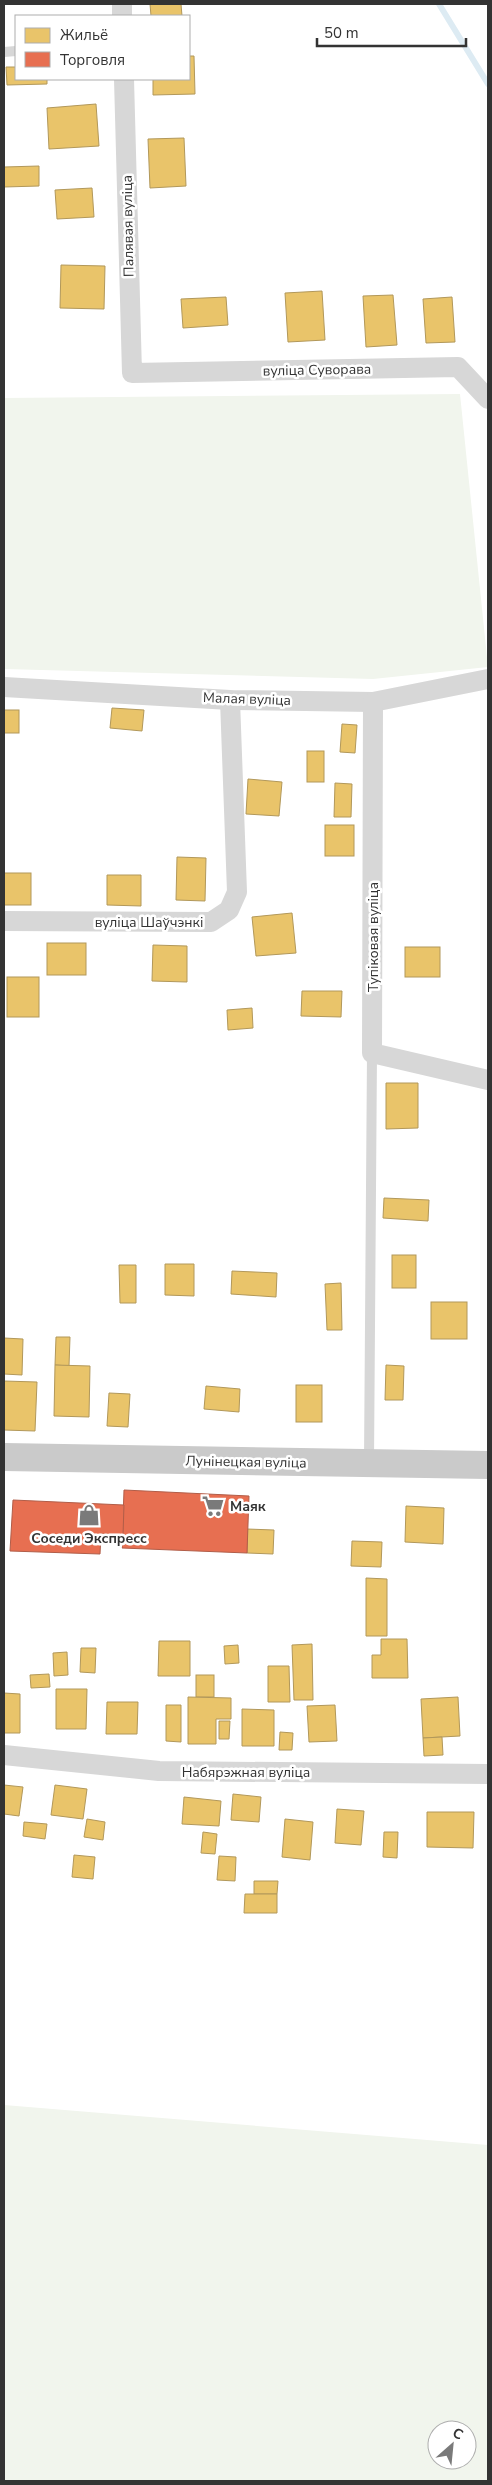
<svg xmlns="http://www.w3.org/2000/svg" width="492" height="2485" viewBox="0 0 492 2485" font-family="'Nunito Sans',sans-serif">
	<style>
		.green { fill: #f1f5ed; fill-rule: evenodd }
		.homes { fill: #e9c46a; stroke: #b2985a }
		.shops { fill: #e76f51; stroke: #b15d48 }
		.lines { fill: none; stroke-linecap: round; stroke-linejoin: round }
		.stream { stroke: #ddebf3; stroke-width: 6 }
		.lane { stroke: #d7d7d7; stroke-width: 10 }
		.street { stroke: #d7d7d7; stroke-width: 20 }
		.primary { stroke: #cacaca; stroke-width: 28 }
		.labels { text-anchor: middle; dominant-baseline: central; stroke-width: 5; stroke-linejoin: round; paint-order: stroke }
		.street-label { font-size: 14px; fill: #333; stroke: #fff }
		.poi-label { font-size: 14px; font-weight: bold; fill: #333; stroke: #fff; text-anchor: start }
	</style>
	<rect width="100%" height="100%" fill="#fff"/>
	<!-- green -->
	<g class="green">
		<polygon points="460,394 488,667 373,679 4,669 4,398"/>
		<path d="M4,2105L488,2145V2481H4ZM437,2430H467V2460H437Z"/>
	</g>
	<!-- homes -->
	<g class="homes">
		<polygon points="150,4 181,4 182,16 151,16"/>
		<polygon points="189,56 194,56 195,94 153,95 153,79 189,79"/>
		<polygon points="6,67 16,67 16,79 47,79 47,84 7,85"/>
		<polygon points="96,104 99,146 49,149 47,108"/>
		<polygon points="184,138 186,186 150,188 148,139"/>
		<polygon points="39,166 39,186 4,187 4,167"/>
		<polygon points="92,188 94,217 57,219 55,190"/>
		<polygon points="61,265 105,266 104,309 60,308"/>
		<polygon points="322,291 325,340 288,342 285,293"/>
		<polygon points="393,295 397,345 366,347 363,296"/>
		<polygon points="226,297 228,325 183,328 181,299"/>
		<polygon points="452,297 455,342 426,343 423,299"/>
		<polygon points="112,708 144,710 142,731 110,728"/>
		<rect x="4" y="710" width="15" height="23"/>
		<polygon points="342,724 357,725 355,753 340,752"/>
		<rect x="307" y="751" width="17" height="31"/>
		<polygon points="248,779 282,782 279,816 246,814"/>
		<polygon points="335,783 352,784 351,817 334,817"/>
		<rect x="325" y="825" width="29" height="31"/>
		<polygon points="177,857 206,858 205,901 176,900"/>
		<rect x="4" y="873" width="27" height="32"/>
		<polygon points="107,875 141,875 141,906 107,905"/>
		<polygon points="292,913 296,953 256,956 252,917"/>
		<rect x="47" y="943" width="39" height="32"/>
		<polygon points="153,945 187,946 187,982 152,981"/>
		<rect x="405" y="947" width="35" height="30"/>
		<rect x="7" y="977" width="32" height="40"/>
		<polygon points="302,991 342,991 341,1017 301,1016"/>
		<polygon points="252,1008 253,1028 228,1030 227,1010"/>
		<polygon points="386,1083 418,1083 418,1128 386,1129"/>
		<polygon points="384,1198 429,1200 428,1221 383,1218"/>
		<rect x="392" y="1255" width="24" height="33"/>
		<polygon points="165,1264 194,1264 194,1296 165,1295"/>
		<polygon points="119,1265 136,1265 136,1303 120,1303"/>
		<polygon points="232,1271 277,1273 276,1297 231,1294"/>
		<polygon points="341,1283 342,1330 327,1330 325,1284"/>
		<rect x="431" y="1302" width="36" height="37"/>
		<polygon points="56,1337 70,1337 69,1366 55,1365"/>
		<polygon points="4,1338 23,1339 22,1375 4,1374"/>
		<polygon points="55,1365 90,1366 89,1417 54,1416"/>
		<polygon points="386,1365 404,1366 403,1400 385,1400"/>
		<polygon points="4,1381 37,1382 35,1431 4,1430"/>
		<rect x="296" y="1385" width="26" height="37"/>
		<polygon points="206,1386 240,1389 239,1412 204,1409"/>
		<polygon points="109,1393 130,1394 128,1427 107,1426"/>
		<polygon points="406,1506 444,1508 443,1544 405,1542"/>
		<polygon points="247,1529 274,1530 273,1554 247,1553"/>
		<polygon points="352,1541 382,1542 381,1567 351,1566"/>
		<polygon points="366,1578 387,1579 387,1636 366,1636"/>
		<polygon points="381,1639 407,1639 408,1678 372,1678 372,1655 381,1655"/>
		<polygon points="159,1641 190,1641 190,1676 158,1676"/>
		<polygon points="312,1644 313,1700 294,1700 292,1645"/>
		<polygon points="238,1645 239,1663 225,1664 224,1646"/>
		<polygon points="81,1648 96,1648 95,1673 80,1672"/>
		<polygon points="67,1652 68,1675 54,1676 53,1653"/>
		<polygon points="268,1666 289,1666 290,1702 268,1702"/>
		<polygon points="49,1674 50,1687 31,1688 30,1675"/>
		<rect x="196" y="1675" width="18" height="22"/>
		<polygon points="56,1689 87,1689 86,1729 56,1729"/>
		<polygon points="4,1693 20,1694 20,1733 4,1733"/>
		<polygon points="188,1697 231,1698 231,1719 216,1719 216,1744 188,1744"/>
		<polygon points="458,1697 460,1736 423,1738 421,1699"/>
		<polygon points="107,1702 138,1702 137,1734 106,1734"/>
		<polygon points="166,1705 181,1705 181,1742 166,1741"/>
		<polygon points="335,1705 337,1741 309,1742 307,1706"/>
		<polygon points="242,1709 274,1710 274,1746 242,1746"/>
		<polygon points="219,1721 230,1721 229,1739 219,1739"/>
		<polygon points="280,1732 293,1733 292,1750 279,1750"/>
		<polygon points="442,1737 443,1755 424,1756 423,1738"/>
		<polygon points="4,1785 23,1787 19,1816 4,1814"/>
		<polygon points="55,1785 87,1789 83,1819 51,1815"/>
		<polygon points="233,1794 261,1797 259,1822 231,1820"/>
		<polygon points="184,1797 221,1801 219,1826 182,1824"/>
		<polygon points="337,1809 364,1811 361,1845 335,1843"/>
		<polygon points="427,1812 474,1812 473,1848 427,1847"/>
		<polygon points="87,1819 105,1822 103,1840 84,1837"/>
		<polygon points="285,1819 313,1822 310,1860 282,1857"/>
		<polygon points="24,1822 47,1824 45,1839 23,1836"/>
		<polygon points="203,1832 217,1834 215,1854 201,1853"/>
		<polygon points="384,1832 398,1832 397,1858 383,1857"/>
		<polygon points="74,1855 95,1857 93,1879 72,1877"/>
		<polygon points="219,1856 236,1857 235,1881 217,1880"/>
		<polygon points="254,1881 278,1881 277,1894 254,1894"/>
		<polygon points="245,1894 277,1894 277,1913 244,1913"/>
	</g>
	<!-- shops -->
	<g class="shops">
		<polygon points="124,1490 249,1496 247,1553 122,1548"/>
		<polygon points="13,1500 124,1505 123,1535 101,1534 100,1554 10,1551"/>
	</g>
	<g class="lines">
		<!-- stream -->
		<polyline class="stream" points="439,4 488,84"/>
		<!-- lane -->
		<g class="lane">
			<polyline points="4,52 16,51"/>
			<polyline points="369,1461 372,1053"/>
		</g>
		<!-- street -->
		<g class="street">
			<polyline points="122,4 122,16"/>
			<polyline points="124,79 132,373 458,367 488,399"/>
			<polyline points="4,687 230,700 373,702 488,679"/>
			<polyline points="373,702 372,1053 488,1080"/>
			<polyline points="4,921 211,922 229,910 237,892 230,700"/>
			<polyline points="4,1755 159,1771 488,1774"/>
		</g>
		<!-- primary -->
		<polyline class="primary" points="4,1457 488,1465"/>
	</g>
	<!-- icons -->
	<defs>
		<g id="supermarket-bare" transform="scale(1.725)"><path d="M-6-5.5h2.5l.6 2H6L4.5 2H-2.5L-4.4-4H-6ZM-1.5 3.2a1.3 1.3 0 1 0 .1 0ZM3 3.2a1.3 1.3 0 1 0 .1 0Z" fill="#7a7a7a" stroke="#fff" stroke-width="2.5" paint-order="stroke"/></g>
		<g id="shop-bare" transform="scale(1.725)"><path d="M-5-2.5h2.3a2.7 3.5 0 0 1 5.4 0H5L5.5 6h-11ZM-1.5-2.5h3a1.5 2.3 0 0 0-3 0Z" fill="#7a7a7a" stroke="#fff" stroke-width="2.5" paint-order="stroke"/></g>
	</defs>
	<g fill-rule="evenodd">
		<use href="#supermarket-bare" x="213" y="1506"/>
		<use href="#shop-bare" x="89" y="1515"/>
	</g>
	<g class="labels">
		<!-- street labels -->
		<g class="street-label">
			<text transform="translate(128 226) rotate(-91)">Палявая вуліца</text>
			<text transform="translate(317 370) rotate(-1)">вуліца Суворава</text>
			<text transform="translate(247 699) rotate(2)">Малая вуліца</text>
			<text x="149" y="922">вуліца Шаўчэнкі</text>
			<text transform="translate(373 937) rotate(-90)">Тупіковая вуліца</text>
			<text transform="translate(246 1462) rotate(1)">Лунінецкая вуліца</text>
			<text x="246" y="1772">Набярэжная вуліца</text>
		</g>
		<!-- poi labels -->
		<g class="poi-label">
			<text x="230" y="1506">Маяк</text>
			<text x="89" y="1538" text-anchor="middle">Соседи Экспресс</text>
		</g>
	</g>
	<!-- border -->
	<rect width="492" height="2485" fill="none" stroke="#333333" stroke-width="10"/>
	<!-- legend -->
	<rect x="15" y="15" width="175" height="65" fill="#ffffff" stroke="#adadad"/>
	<rect x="25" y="28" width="25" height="15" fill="#e9c46a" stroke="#adadad"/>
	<text x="60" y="40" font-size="15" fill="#333333">Жильё</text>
	<rect x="25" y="52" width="25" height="15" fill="#e76f51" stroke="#adadad"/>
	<text x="60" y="65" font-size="15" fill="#333333">Торговля</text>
	<!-- north arrow -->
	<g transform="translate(452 2445) rotate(27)"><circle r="24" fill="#ffffff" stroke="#adadad"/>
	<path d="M0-4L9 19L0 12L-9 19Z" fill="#7a7a7a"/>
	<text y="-8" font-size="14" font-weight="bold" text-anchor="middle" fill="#333333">С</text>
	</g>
	<!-- scale -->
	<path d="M317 38v8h149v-8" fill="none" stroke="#333333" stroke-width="2.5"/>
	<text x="324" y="38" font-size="15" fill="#333333" stroke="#ffffff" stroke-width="4" paint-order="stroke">50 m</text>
</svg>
